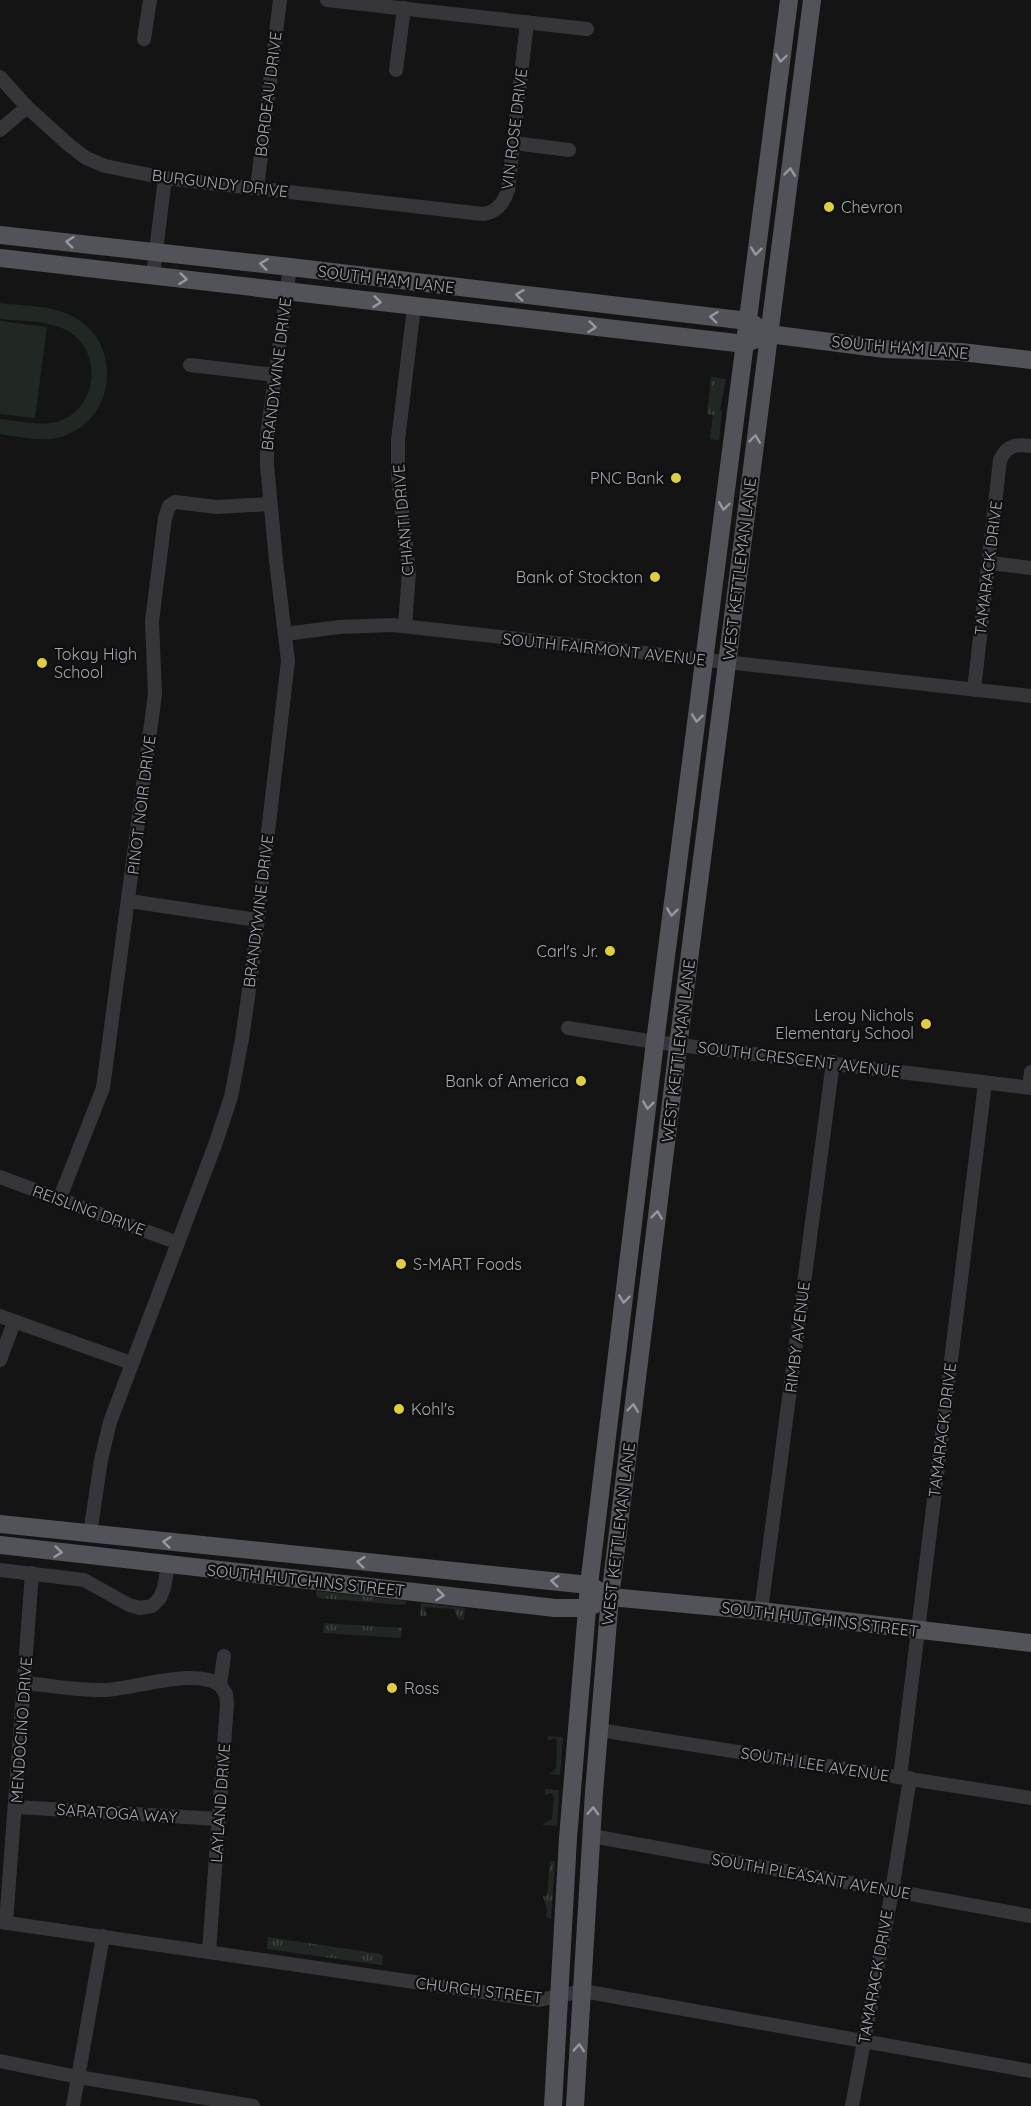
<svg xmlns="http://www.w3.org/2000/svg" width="1031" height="2106" viewBox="0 0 1031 2106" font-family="Quicksand,sans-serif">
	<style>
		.grass { fill: url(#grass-tufts) }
		.garden { fill: #212823 }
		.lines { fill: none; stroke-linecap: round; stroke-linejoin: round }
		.minor { stroke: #36353a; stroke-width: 14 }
		.major { stroke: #525259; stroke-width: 18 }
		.oneway { stroke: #9697a2 }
		.poi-dot { fill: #dfce43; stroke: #0f0f10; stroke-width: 2 }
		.labels { text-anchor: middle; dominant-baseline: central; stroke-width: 4.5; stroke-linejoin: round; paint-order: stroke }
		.street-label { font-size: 16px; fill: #a7a8b4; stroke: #0f0f10 }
		.poi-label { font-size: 16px; fill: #a7a8b4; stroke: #0f0f10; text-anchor: start }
	</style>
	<defs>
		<pattern id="grass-tufts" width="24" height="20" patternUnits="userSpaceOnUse" patternTransform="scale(1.5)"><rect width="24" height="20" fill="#212823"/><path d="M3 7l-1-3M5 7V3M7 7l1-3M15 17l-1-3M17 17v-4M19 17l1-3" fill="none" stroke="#3e4441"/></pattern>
	</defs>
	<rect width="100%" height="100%" fill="#141415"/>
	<!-- grass -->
	<g class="grass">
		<polygon points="711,377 726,379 720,410 722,411 719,440 710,439 713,415 707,414"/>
		<polygon points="316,1591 406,1601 406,1604 401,1605 319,1598 316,1595"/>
		<polygon points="421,1603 465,1608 464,1620 458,1619 454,1609 424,1607 427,1616 420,1616"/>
		<polygon points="324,1623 402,1628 401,1638 323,1633"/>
		<polygon points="548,1736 563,1737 560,1775 549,1774 556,1769 557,1743 555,1738 548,1741"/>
		<polygon points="545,1789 559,1790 557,1826 542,1825 552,1819 554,1798 552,1793 545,1795"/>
		<polygon points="550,1861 555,1861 551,1919 546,1917 547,1908 543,1896 547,1896"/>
		<polygon points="268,1937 381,1954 383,1956 382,1965 267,1949"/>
	</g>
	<!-- garden -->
	<g class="garden">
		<path d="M0,303C23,306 51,305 72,316C122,341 118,417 64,436C44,443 21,437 0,434V419C19,421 41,427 60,421C100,406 103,347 64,329C46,320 20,321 0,319Z"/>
		<polygon points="0,321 47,327 35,418 0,414"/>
	</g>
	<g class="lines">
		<!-- minor -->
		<g class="minor">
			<polyline points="327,0 587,29"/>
			<polyline points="144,39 150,0"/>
			<polyline points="396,70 404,8"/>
			<path d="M0,77L27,107L69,145L86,158L105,166L165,178L483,214C497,212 504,203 508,190L527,22"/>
			<polyline points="0,130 27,107"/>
			<polyline points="514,143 569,150"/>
			<polyline points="257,188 280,0"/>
			<polyline points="153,275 165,178"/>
			<polyline points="190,365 275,375"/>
			<polyline points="990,563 1031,568"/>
			<polyline points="405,626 409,572 398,475 398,440 414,307"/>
			<polyline points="285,634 339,627 393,625 1031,696"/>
			<path d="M974,690L1000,460C1007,445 1016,444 1031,446"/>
			<polyline points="129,901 257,920"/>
			<polyline points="568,1028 655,1042 1031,1088"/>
			<polyline points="1029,1087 1031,1072"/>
			<polyline points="0,1177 178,1243"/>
			<polyline points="59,1200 103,1088 155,694 152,621 165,518 169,506 175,502 217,507 270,504"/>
			<polyline points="0,1316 131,1363"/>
			<polyline points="0,1360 14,1322"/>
			<polyline points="90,1534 101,1460 110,1422 215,1145 231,1097 242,1039 252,969 288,661 276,561 267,465 267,436 290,267"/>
			<polyline points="0,1570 84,1580 129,1605 140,1608 152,1606 160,1598 164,1588 168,1564"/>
			<polyline points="761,1611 833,1062"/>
			<path d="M24,1683C50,1685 78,1691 104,1690C134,1689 194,1667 220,1685"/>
			<polyline points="599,1730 1031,1798"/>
			<polyline points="900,1777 985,1083"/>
			<polyline points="16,1807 218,1819"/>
			<polyline points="592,1836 1031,1916"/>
			<polyline points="0,1922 539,2000 583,1991 1031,2071"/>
			<polyline points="6,1923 32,1573"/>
			<polyline points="209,1952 227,1704 226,1694 220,1685 224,1656"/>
			<polyline points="0,2061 78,2077 253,2106"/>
			<polyline points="73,2106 103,1936"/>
			<polyline points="852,2106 892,1891 910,1778"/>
		</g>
		<!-- major -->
		<g class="major">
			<polyline points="0,235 290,267 748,321 769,334 885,349 961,352 1031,360"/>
			<polyline points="0,258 745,344 756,339"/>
			<polyline points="0,1524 589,1585 610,1597 761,1611 1031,1643"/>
			<polyline points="0,1545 555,1608 588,1608 597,1603"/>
			<polyline points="553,2106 568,1838 589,1585 655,1042 789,0"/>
			<polyline points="575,2106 594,1792 610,1597 677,1054 812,0"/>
		</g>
	</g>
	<!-- one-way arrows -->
	<defs><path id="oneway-chevron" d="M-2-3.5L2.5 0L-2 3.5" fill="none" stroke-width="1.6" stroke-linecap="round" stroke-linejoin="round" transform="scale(1.5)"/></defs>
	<g class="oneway">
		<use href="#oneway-chevron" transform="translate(781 58) rotate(98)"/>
		<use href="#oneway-chevron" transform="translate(790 172) rotate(-83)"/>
		<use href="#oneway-chevron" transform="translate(70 242) rotate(-174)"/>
		<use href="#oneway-chevron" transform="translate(756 251) rotate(96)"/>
		<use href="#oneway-chevron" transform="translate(264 264) rotate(-173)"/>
		<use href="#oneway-chevron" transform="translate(183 279) rotate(7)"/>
		<use href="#oneway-chevron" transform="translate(520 295) rotate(-173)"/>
		<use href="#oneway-chevron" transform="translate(377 302) rotate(7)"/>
		<use href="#oneway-chevron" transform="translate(714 317) rotate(-174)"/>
		<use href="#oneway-chevron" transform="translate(592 327) rotate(6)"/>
		<use href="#oneway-chevron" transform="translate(755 439) rotate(-83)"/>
		<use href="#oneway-chevron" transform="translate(724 506) rotate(98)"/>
		<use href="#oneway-chevron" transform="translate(697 718) rotate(97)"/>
		<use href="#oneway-chevron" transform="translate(672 912) rotate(97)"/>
		<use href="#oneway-chevron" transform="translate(648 1105) rotate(97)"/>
		<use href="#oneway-chevron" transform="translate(657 1215) rotate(-83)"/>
		<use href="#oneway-chevron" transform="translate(624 1299) rotate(97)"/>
		<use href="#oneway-chevron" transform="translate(633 1408) rotate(-83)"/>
		<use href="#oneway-chevron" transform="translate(167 1542) rotate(-174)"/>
		<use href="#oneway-chevron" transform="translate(58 1552) rotate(6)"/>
		<use href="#oneway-chevron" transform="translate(361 1562) rotate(-174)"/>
		<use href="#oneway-chevron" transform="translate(555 1581) rotate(-174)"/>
		<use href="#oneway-chevron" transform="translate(440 1595) rotate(6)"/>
		<use href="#oneway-chevron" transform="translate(593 1811) rotate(-87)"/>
		<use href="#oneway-chevron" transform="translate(579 2048) rotate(-86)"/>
	</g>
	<!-- markers -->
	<g class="poi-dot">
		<circle cx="829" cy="207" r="6"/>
		<circle cx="676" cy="478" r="6"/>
		<circle cx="655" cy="577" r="6"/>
		<circle cx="42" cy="663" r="6"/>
		<circle cx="610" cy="951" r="6"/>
		<circle cx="926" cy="1024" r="6"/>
		<circle cx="581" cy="1081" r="6"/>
		<circle cx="401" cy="1264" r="6"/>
		<circle cx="399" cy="1409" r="6"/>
		<circle cx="392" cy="1688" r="6"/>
	</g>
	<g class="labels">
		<!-- street labels -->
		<g class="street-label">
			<text transform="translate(268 94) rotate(-83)">BORDEAU DRIVE</text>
			<text transform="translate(514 129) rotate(-83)">VIN ROSE DRIVE</text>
			<text transform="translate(220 183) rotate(7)">BURGUNDY DRIVE</text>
			<text transform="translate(386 279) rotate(7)">SOUTH HAM LANE</text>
			<text transform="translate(900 347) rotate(5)">SOUTH HAM LANE</text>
			<text transform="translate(276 374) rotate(-83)">BRANDYWINE DRIVE</text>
			<text transform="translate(403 520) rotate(-95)">CHIANTI DRIVE</text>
			<text transform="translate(988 568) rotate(-83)">TAMARACK DRIVE</text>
			<text transform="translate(739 569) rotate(-83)">WEST KETTLEMAN LANE</text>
			<text transform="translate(604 649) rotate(6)">SOUTH FAIRMONT AVENUE</text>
			<text transform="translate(141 805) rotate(-83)">PINOT NOIR DRIVE</text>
			<text transform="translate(258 911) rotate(-83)">BRANDYWINE DRIVE</text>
			<text transform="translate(678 1051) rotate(-83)">WEST KETTLEMAN LANE</text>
			<text transform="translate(799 1059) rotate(7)">SOUTH CRESCENT AVENUE</text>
			<text transform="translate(89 1210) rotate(20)">REISLING DRIVE</text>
			<text transform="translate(797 1337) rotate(-83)">RIMBY AVENUE</text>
			<text transform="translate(942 1430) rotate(-83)">TAMARACK DRIVE</text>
			<text transform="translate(618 1534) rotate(-83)">WEST KETTLEMAN LANE</text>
			<text transform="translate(306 1580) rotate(6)">SOUTH HUTCHINS STREET</text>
			<text transform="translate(820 1619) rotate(7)">SOUTH HUTCHINS STREET</text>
			<text transform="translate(21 1730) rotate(-86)">MENDOCINO DRIVE</text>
			<text transform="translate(815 1764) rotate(9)">SOUTH LEE AVENUE</text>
			<text transform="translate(220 1803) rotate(-86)">LAYLAND DRIVE</text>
			<text transform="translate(117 1813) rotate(4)">SARATOGA WAY</text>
			<text transform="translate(811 1876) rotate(10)">SOUTH PLEASANT AVENUE</text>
			<text transform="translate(875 1977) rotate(-80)">TAMARACK DRIVE</text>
			<text transform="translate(479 1990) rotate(7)">CHURCH STREET</text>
		</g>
		<!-- poi labels -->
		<g class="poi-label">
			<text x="841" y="207">Chevron</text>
			<text x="664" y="478" text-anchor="end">PNC Bank</text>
			<text x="643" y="577" text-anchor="end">Bank of Stockton</text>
			<text x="54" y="654">Tokay High<tspan x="54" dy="18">School</tspan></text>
			<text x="598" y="951" text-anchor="end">Carl's Jr.</text>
			<text x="914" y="1015" text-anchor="end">Leroy Nichols<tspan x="914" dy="18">Elementary School</tspan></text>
			<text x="569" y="1081" text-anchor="end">Bank of America</text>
			<text x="413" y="1264">S-MART Foods</text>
			<text x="411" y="1409">Kohl's</text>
			<text x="404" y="1688">Ross</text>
		</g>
	</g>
</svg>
